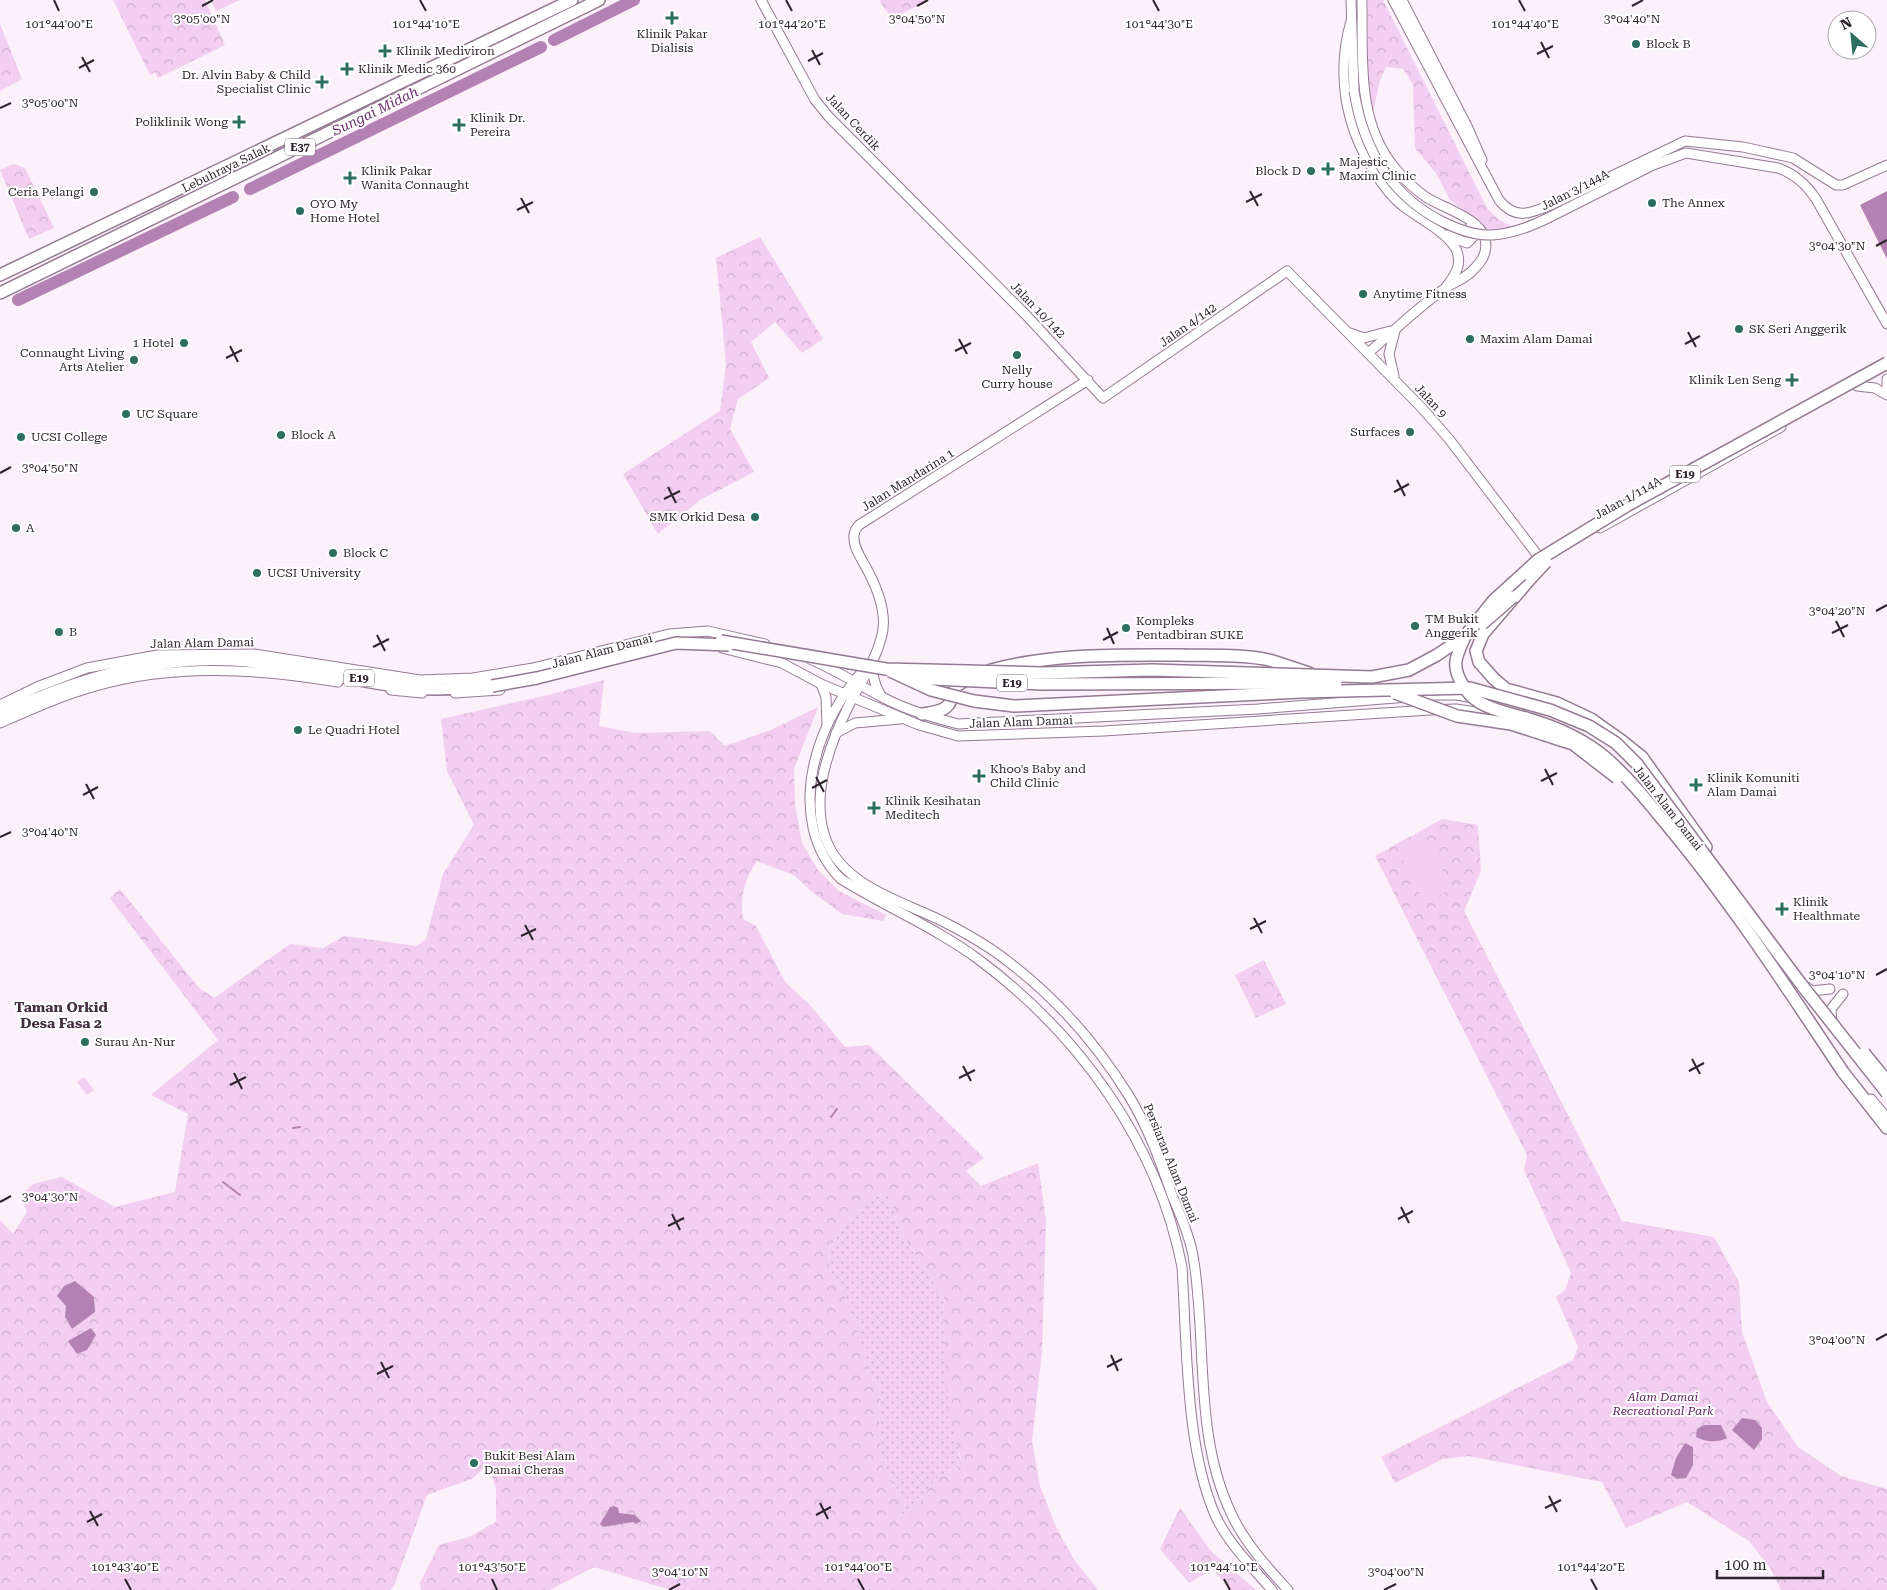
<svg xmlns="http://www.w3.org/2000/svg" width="1887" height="1590" viewBox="0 0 1887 1590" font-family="'Roboto Serif',serif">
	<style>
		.grass { fill: url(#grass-dots) }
		.forest { fill: url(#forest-crowns); fill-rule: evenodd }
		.garden { fill: #f2cef0 }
		.water { fill: #b382b3 }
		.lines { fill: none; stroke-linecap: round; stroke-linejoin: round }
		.stream { stroke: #b382b3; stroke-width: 2 }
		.river { stroke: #b382b3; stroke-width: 12 }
		.secondary-casing { stroke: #947a93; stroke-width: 11 }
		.highway-casing { stroke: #947a93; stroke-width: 14 }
		.secondary { stroke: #fff; stroke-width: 9 }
		.highway { stroke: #fff; stroke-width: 11 }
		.secondary-bridge-casing { stroke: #947a93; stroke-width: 11; stroke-linecap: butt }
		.highway-bridge-casing { stroke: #947a93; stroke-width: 14; stroke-linecap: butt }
		.secondary-bridge { stroke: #fff; stroke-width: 9 }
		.highway-bridge { stroke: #fff; stroke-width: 11 }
		.ticks { fill: none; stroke: #2f242e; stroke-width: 2 }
		.poi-dot { fill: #2c6f61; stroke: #fff; stroke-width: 2 }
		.labels { text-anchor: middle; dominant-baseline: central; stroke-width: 4; stroke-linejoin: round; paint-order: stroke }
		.shield { fill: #fff; stroke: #6d666d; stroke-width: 1 }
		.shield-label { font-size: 11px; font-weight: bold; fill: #2f242e }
		.poi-label { font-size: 12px; fill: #2f242e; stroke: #fff; text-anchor: start }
		.street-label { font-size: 12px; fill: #2f242e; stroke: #fff }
		.park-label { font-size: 12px; font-style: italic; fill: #612462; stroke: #fff }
		.water-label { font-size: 14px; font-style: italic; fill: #6e316e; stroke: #fff }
		.neighbourhood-label { font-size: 14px; font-weight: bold; fill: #442d43; stroke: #fff }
		.ticks-label { font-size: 12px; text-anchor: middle; fill: #2f242e; stroke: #fff; stroke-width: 4; stroke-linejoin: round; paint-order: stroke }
	</style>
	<defs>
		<pattern id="grass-dots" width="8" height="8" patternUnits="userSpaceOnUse" patternTransform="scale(1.25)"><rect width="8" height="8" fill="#f2cef0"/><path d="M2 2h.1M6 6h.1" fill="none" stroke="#d0b1ce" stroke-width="1.8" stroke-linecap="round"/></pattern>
		<pattern id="forest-crowns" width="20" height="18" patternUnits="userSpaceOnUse" patternTransform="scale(1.25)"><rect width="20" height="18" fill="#f2cef0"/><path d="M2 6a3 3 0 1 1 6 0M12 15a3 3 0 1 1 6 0" fill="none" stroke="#d0b1ce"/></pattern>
	</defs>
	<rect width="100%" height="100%" fill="#fcf0fb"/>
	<!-- grass -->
	<path class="grass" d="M886,1193L893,1205L897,1224L908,1244L944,1297L943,1318L945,1347L959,1455L963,1465C956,1469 939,1476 935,1480C921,1495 919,1514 898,1521L905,1505L883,1467L879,1432L880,1388L864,1365V1351L857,1337L858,1326L849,1310L842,1289L831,1274L828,1252L847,1220L866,1201Z"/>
	<!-- forest -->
	<g class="forest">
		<polygon points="113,0 205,0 225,45 158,78 155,72 150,75"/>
		<polygon points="879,0 928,0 894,18 887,12"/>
		<polygon points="1368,0 1383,0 1487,208 1498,219 1513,227 1488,232 1476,219 1450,200 1436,173 1415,148 1413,84 1403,69 1386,67 1380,80 1373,113 1368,75"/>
		<polygon points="0,24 22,79 0,91"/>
		<polygon points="14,164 25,168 54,228 29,239 0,170"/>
		<polygon points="760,237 823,339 802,353 775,322 751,342 769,378 738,399 730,429 754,472 700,500 658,534 623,474 720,411 726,364 716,258"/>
		<path d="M604,680L599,726L635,733L710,731L725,746L773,729L818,707L794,769L795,805L802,843L818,870L839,891L886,915L883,921L842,914L811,891L794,875L757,861C744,881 740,896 743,919L756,926L785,982L809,1004L845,1047L869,1045L984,1158L966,1171L981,1186L1038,1163L1046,1221L1042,1351L1032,1441L1040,1486L1056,1527L1073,1558L1098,1590H671L594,1567L550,1590H421L420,1583L439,1545L469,1537L496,1522V1488L488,1464L472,1479L427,1495L394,1586L390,1590H0V1220L13,1234L27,1212L20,1196L33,1184L62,1177L115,1207L175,1192L188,1114L151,1095L218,1040L110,898L120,889L198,987L214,998L290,944L323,948L344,936L417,946L426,939L443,874L474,825L447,771L441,719L548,695ZM886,1193L893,1205L897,1224L908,1244L944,1297L943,1318L949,1417L963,1465C956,1469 940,1475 935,1480C921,1494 920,1514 898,1520L905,1505L883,1467L879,1432L880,1388L864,1365V1351L858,1337V1326L849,1310L842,1289L831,1274L828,1252L847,1220L866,1201Z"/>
		<polygon points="1442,819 1478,825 1481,871 1464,911 1622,1221 1714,1237 1739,1282 1742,1332 1767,1402 1798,1447 1841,1476 1887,1489 1887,1590 1781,1590 1771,1569 1749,1541 1687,1502 1626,1528 1602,1482 1469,1456 1443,1459 1395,1483 1381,1457 1573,1360 1578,1347 1556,1297 1565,1290 1571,1273 1524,1170 1527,1155 1375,856"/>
		<polygon points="1264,960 1286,1004 1256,1018 1235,975"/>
		<polygon points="1180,1508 1211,1551 1256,1590 1230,1590 1213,1569 1189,1583 1160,1549"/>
	</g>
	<!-- garden -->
	<g class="garden">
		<polygon points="211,0 240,0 216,11"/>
		<polygon points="1426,837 1452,889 1424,902 1398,851"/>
		<polygon points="84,1077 94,1090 87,1095 77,1082"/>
	</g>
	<!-- water -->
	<g class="water">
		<polygon points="1887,191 1887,259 1860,205"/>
		<polygon points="75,1281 94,1297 95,1312 72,1329 65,1317 66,1306 57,1296 64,1286"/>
		<polygon points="91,1328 96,1335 87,1350 77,1354 68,1341"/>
		<polygon points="1742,1418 1755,1420 1762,1428 1762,1439 1754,1450 1732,1430"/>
		<path d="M1704,1425H1721L1727,1438C1717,1443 1706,1442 1696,1437L1697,1429Z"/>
		<polygon points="1685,1443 1693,1447 1693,1465 1686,1478 1677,1479 1671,1475 1676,1458"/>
		<polygon points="614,1506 618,1508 619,1513 635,1515 641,1521 636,1524 633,1522 603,1527 600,1524 610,1507"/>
	</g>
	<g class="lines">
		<!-- stream -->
		<g class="stream">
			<polyline points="831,1117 837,1109"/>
			<polyline points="293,1128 300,1127"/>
			<polyline points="223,1182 240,1195"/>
		</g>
		<!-- river -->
		<g class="river">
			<polyline points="554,40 634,0"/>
			<polyline points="250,189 541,47"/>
			<polyline points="18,300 233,197"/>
		</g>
		<!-- secondary casing -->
		<g class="secondary-casing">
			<g id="secondary">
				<polyline points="761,0 815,100 829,117 1026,315 1103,398 1287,271 1421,407 1449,439 1542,561"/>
				<polyline points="1351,0 1354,91"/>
				<path d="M1362,0C1363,57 1356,122 1395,168C1404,179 1414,189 1426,197C1445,210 1493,220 1485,252C1483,261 1476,267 1470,273C1462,280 1452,283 1444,289C1417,308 1393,332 1368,353"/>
				<path d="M1393,0L1499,200C1516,221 1531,213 1553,204L1685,141L1743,147L1793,158L1836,185H1843L1887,165"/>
				<polyline points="1402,0 1467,126 1482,160"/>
				<path d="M1351,21C1336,73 1345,126 1374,171C1382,184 1391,197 1403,206C1418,218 1447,232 1456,249C1463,265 1455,275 1446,287"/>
				<path d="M1550,217L1653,165L1686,153L1778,168C1795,174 1806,184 1816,199L1887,324"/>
				<polyline points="1447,235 1467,243 1474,236 1470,227"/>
				<polyline points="1350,333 1364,338 1390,331"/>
				<polyline points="1394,376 1389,354 1395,331"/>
				<polyline points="1887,379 1887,389"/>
				<path d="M1088,380L859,525C856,529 854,530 854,536C853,548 863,561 868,571C878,590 888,617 881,639C874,664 860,683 848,707C829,746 809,799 827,842C845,886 901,901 940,920C964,932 989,946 1010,963C1057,999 1098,1046 1129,1096C1148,1127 1160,1161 1172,1195C1181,1217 1191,1239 1194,1262C1207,1345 1194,1435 1231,1513C1244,1542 1267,1567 1288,1590"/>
				<polyline points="1857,386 1875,388 1887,395"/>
				<polyline points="1600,528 1781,427"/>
				<polyline points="722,648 782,663 821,684 919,725 958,736 1104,731 1430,710 1456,709 1501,716"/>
				<path d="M810,659C836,670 857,684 882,697C906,710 932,717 958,724L1258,709L1433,695H1457L1521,707"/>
				<path d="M870,664C816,715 782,820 841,879C886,907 936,928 978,959C1079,1034 1158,1143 1182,1267C1187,1343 1185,1448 1216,1517C1229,1544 1252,1567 1272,1590"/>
				<polyline points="871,668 876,686 881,696"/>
				<polyline points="821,684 826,697 827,725"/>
				<polyline points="391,690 422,693"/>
				<polyline points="455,693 500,690"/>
				<polyline points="0,705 37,687 87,668 157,655 254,654 420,680 473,678 533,668 669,634 708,631 765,644"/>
				<path d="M0,723C32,709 63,695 96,686C174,663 260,669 338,682"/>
				<polyline points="836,733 855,723 900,719"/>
				<polyline points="1805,986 1812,991 1830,989"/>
				<polyline points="1832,1024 1831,1009 1843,994"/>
				<polyline points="1871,1099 1887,1118"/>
			</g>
		</g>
		<!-- highway casing -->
		<g class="highway-casing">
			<g id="highway">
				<polyline points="0,275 572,0"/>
				<polyline points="0,293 599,0"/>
				<polyline points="1531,578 1483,634 1476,651 1479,662 1494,679 1506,689 1557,703 1591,719 1622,741 1642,757 1706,847"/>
				<path d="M991,670C1054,653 1117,655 1181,655C1209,656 1242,654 1269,660C1283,664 1296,669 1309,673"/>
				<path d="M0,714C73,681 153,655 235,660C295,664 355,683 415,688C443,691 474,687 502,682"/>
				<path d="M922,714C946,710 949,711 956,686L969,678"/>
				<polyline points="1843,1072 1887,1128"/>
			</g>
		</g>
		<!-- secondary -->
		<use href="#secondary" class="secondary"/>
		<!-- highway -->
		<use href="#highway" class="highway"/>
		<!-- secondary-bridge casing -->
		<g class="secondary-bridge-casing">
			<path id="secondary-bridge" d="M1354,91C1363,147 1389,194 1441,221C1457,229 1474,236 1492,235C1513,234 1532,226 1550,217"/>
		</g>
		<!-- highway-bridge casing -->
		<g class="highway-bridge-casing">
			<g id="highway-bridge">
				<polyline points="1531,578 1546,562"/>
				<polyline points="1482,624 1513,597"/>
				<path d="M1465,636C1462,644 1457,653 1456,661C1454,675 1467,695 1479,702C1493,711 1513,714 1529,719C1556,727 1585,740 1606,758C1629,778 1648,802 1667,825C1732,903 1787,988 1843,1072"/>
				<polyline points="721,641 886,669 1043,673 1152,670 1372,677 1409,670 1437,655 1465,636 1494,600 1538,560 1628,505 1887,363"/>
				<polyline points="890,671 931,690 974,701 1014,706 1301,692 1470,688 1550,710 1589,726 1616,743 1637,764 1801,984 1887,1093"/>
				<polyline points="912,678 1041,684 1336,683"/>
				<polyline points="492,686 537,678 676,643 729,645"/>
				<polyline points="1395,693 1457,716 1511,724 1573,744 1617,778"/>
				<polyline points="1864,1053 1887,1081"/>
			</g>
		</g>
		<!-- secondary-bridge -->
		<use href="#secondary-bridge" class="secondary-bridge"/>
		<!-- highway-bridge -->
		<use href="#highway-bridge" class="highway-bridge"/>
	</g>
	<!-- ticks -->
	<path class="ticks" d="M54,0L59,11M420,0L426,11M786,0L792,11M1153,0L1159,11M1519,0L1525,11M202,6L213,0M917,6L928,0M1632,6L1643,0M1541,42L1549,58M812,50L820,65M1537,54L1553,46M82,57L90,72M808,61L823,53M79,68L94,60M0,108L11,103M1250,191L1258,206M521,198L529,213M1246,202L1262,194M517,210L533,202M1876,246L1887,240M1688,332L1696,347M959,339L967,354M1685,344L1700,336M230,346L238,362M955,351L971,343M226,358L242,350M0,473L11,467M1397,480L1405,496M668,487L676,503M1394,492L1409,484M664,499L680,491M1876,611L1887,605M1836,621L1844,637M1107,628L1114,644M1832,633L1848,625M377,635L385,651M1103,640L1118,632M373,647L389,639M1545,769L1553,785M816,777L824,792M1541,781L1557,773M86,784L94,799M812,788L827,780M83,795L98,787M0,837L11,832M1254,918L1262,933M525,925L533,940M1250,929L1266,921M521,936L536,929M1876,975L1887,969M1692,1059L1700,1074M963,1066L971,1081M1689,1071L1704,1063M234,1073L242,1089M959,1078L975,1070M230,1085L246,1077M0,1202L11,1196M1401,1207L1409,1223M672,1214L680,1230M1398,1219L1413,1211M668,1226L684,1218M1876,1340L1887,1334M1111,1355L1118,1371M381,1362L389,1378M1107,1367L1122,1359M377,1374L393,1366M1549,1496L1557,1512M820,1503L828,1519M1545,1508L1561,1500M90,1511L98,1526M816,1515L831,1507M87,1522L102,1514M125,1579L131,1590M492,1579L497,1590M858,1579L864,1590M1224,1579L1230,1590M1591,1579L1597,1590M669,1590L680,1584M1384,1590L1396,1584"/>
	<!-- markers -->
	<g class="poi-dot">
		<path d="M669.5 10.5h5v5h5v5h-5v5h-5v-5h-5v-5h5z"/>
		<circle cx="1636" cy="44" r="5"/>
		<path d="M382.5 43.5h5v5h5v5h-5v5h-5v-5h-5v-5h5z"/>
		<path d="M344.5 61.5h5v5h5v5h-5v5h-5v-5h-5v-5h5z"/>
		<path d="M319.5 74.5h5v5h5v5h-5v5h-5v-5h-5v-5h5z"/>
		<path d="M236.5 114.5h5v5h5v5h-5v5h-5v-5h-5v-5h5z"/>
		<path d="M456.5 117.5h5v5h5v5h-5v5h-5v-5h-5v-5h5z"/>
		<path d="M1325.5 161.5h5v5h5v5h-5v5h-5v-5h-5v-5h5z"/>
		<circle cx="1311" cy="171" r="5"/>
		<path d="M347.5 170.5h5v5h5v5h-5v5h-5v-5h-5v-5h5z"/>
		<circle cx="94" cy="192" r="5"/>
		<circle cx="1652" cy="203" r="5"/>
		<circle cx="300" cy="211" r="5"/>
		<circle cx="1363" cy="294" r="5"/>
		<circle cx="1739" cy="329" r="5"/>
		<circle cx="1470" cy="339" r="5"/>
		<circle cx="184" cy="343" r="5"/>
		<circle cx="1017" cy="355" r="5"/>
		<circle cx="134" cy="360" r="5"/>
		<path d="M1789.5 372.5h5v5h5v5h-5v5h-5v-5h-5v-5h5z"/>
		<circle cx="126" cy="414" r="5"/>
		<circle cx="1410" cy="432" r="5"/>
		<circle cx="281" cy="435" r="5"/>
		<circle cx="21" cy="437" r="5"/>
		<circle cx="755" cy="517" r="5"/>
		<circle cx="16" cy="528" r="5"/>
		<circle cx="333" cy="553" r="5"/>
		<circle cx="257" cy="573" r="5"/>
		<circle cx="1415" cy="626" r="5"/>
		<circle cx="1126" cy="628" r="5"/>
		<circle cx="59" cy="632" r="5"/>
		<circle cx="298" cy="730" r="5"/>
		<path d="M976.5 768.5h5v5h5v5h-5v5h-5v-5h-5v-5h5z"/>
		<path d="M1693.5 777.5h5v5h5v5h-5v5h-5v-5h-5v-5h5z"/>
		<path d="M871.5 800.5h5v5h5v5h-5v5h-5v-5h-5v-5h5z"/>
		<path d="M1779.5 901.5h5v5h5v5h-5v5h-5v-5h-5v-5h5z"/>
		<circle cx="85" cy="1042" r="5"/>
		<circle cx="474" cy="1463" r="5"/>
	</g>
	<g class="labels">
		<!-- shield labels -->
		<g class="shield">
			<rect x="285" y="138.5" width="30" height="17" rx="4"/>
			<rect x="1670" y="465.5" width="30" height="17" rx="4"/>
			<rect x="344" y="669.5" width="30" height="17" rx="4"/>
			<rect x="997" y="674.5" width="30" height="17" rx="4"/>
		</g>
		<g class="shield-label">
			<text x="300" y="147">E37</text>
			<text x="1685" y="474">E19</text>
			<text x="359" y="678">E19</text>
			<text x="1012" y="683">E19</text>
		</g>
		<!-- poi labels -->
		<g class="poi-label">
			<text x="672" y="34" text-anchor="middle">Klinik Pakar<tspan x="672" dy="14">Dialisis</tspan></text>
			<text x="1646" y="44">Block B</text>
			<text x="396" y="51">Klinik Mediviron</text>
			<text x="358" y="69">Klinik Medic 360</text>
			<text x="311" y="75" text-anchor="end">Dr. Alvin Baby &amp; Child<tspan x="311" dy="14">Specialist Clinic</tspan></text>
			<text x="470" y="118">Klinik Dr.<tspan x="470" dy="14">Pereira</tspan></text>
			<text x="228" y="122" text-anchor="end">Poliklinik Wong</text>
			<text x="1339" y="162">Majestic<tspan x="1339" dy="14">Maxim Clinic</tspan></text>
			<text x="361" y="171">Klinik Pakar<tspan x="361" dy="14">Wanita Connaught</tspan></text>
			<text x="1301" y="171" text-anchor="end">Block D</text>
			<text x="84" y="192" text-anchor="end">Ceria Pelangi</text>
			<text x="1662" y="203">The Annex</text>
			<text x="310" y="204">OYO My<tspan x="310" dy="14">Home Hotel</tspan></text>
			<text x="1373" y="294">Anytime Fitness</text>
			<text x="1749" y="329">SK Seri Anggerik</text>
			<text x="1480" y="339">Maxim Alam Damai</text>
			<text x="174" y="343" text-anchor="end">1 Hotel</text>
			<text x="124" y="353" text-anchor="end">Connaught Living<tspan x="124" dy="14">Arts Atelier</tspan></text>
			<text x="1017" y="370" text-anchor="middle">Nelly<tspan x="1017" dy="14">Curry house</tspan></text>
			<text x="1781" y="380" text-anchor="end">Klinik Len Seng</text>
			<text x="136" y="414">UC Square</text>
			<text x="1400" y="432" text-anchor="end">Surfaces</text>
			<text x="291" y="435">Block A</text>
			<text x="31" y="437">UCSI College</text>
			<text x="745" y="517" text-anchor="end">SMK Orkid Desa</text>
			<text x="26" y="528">A</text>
			<text x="343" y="553">Block C</text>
			<text x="267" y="573">UCSI University</text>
			<text x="1425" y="619">TM Bukit<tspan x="1425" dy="14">Anggerik</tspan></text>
			<text x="1136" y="621">Kompleks<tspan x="1136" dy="14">Pentadbiran SUKE</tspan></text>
			<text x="69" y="632">B</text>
			<text x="308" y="730">Le Quadri Hotel</text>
			<text x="990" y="769">Khoo's Baby and<tspan x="990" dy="14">Child Clinic</tspan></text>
			<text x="1707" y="778">Klinik Komuniti<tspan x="1707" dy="14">Alam Damai</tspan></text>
			<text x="885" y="801">Klinik Kesihatan<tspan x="885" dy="14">Meditech</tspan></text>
			<text x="1793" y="902">Klinik<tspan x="1793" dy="14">Healthmate</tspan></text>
			<text x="95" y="1042">Surau An-Nur</text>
			<text x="484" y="1456">Bukit Besi Alam<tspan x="484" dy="14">Damai Cheras</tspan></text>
		</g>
		<!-- street labels -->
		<g class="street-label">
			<text transform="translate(853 122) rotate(47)">Jalan Cerdik</text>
			<text transform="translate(226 168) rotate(-26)">Lebuhraya Salak</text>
			<text transform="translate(1575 190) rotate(-27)">Jalan 3/144A</text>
			<text transform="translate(1038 310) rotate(46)">Jalan 10/142</text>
			<text transform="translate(1188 325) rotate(-35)">Jalan 4/142</text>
			<text transform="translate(1431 401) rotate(47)">Jalan 9</text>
			<text transform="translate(908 480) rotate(-32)">Jalan Mandarina 1</text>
			<text transform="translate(1628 498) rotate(-29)">Jalan 1/114A</text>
			<text transform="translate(202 643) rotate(-1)">Jalan Alam Damai</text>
			<text transform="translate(602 651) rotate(-15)">Jalan Alam Damai</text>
			<text transform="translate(1021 722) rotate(-2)">Jalan Alam Damai</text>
			<text transform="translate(1668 808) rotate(52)">Jalan Alam Damai</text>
			<text transform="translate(1171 1163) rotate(68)">Persiaran Alam Damai</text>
		</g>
		<!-- park labels -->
		<g class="park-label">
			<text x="1663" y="1397">Alam Damai<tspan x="1663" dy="14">Recreational Park</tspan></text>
		</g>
		<!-- water labels -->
		<g class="water-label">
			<text transform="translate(375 111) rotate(-26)">Sungai Midah</text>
		</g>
		<!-- neighbourhood labels -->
		<g class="neighbourhood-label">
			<text x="61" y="1007">Taman Orkid<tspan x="61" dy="16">Desa Fasa 2</tspan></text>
		</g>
	</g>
	<g class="ticks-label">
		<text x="917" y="23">3°04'50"N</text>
		<text x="202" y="23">3°05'00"N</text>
		<text x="1632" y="23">3°04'40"N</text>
		<text x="59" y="28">101°44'00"E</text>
		<text x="426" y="28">101°44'10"E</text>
		<text x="792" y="28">101°44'20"E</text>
		<text x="1159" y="28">101°44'30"E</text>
		<text x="1525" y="28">101°44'40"E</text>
		<text x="50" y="107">3°05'00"N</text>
		<text x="1837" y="250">3°04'30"N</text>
		<text x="50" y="472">3°04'50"N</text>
		<text x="1837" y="615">3°04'20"N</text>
		<text x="50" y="836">3°04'40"N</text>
		<text x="1837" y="979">3°04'10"N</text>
		<text x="50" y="1201">3°04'30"N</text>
		<text x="1837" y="1344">3°04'00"N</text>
		<text x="125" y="1571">101°43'40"E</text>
		<text x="492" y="1571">101°43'50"E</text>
		<text x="858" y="1571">101°44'00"E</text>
		<text x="1224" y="1571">101°44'10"E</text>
		<text x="1591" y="1571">101°44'20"E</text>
		<text x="680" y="1576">3°04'10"N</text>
		<text x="1396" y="1576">3°04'00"N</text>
	</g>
	<!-- north arrow -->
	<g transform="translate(1852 35) rotate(333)"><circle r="24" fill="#ffffff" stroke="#aca7ab"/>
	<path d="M0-4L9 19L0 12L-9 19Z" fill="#2c6f61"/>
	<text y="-8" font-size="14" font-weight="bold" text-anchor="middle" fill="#2f242e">N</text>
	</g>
	<!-- scale -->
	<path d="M1717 1570v8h106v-8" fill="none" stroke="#2f242e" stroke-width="2.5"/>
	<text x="1724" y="1570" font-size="15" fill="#2f242e" stroke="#ffffff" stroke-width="4" paint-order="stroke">100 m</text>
</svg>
